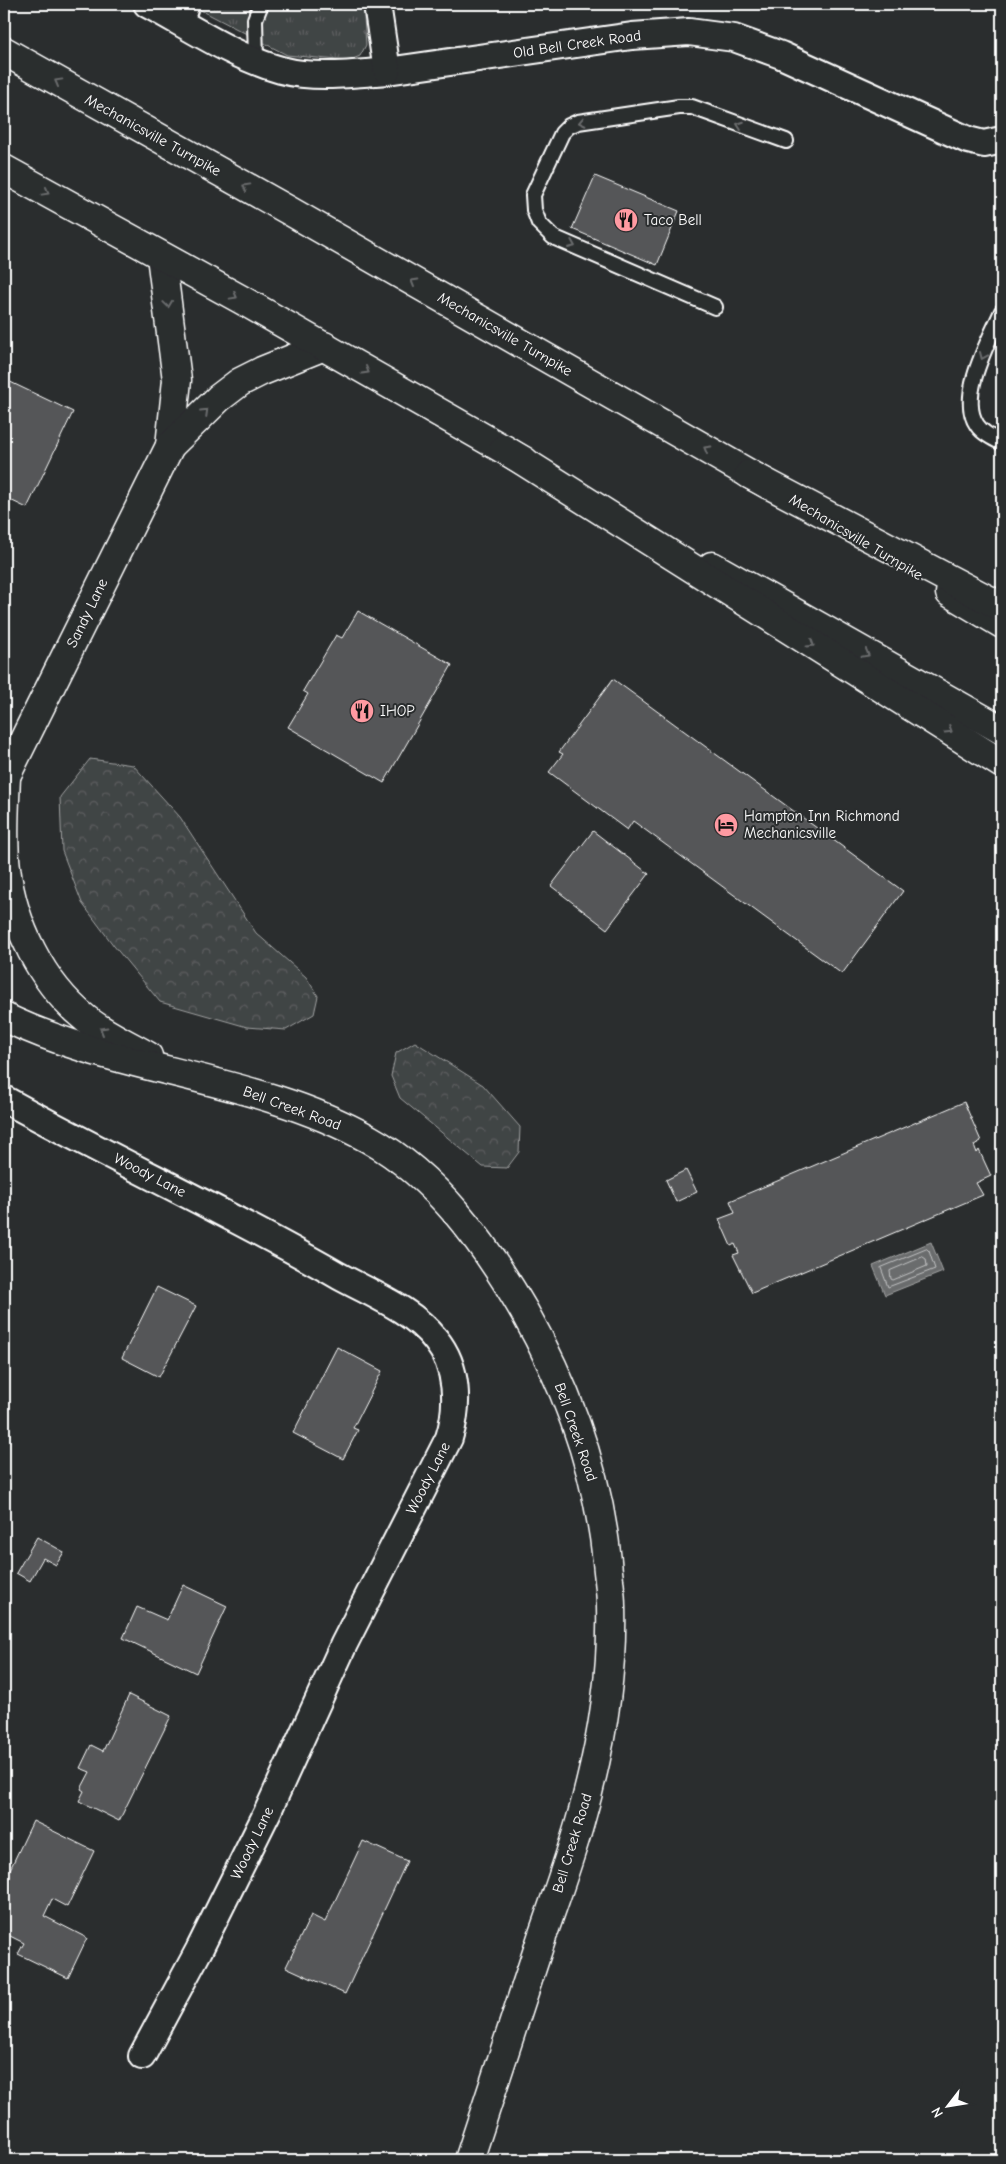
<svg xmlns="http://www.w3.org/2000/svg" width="1006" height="2164" viewBox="0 0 1006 2164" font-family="'Comic Neue',sans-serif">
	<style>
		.grass { fill: url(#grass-tufts); stroke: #a0a2a2 }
		.forest { fill: url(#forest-crowns); stroke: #a0a2a2 }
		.water { fill: #6a6c6d; stroke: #a6a7a7 }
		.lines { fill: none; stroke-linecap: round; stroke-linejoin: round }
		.shore { stroke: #c3c4c5; stroke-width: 1 }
		.building { fill: #555758; stroke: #fff }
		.service-casing { stroke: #fff; stroke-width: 18 }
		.minor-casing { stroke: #fff; stroke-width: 30 }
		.tertiary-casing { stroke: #fff; stroke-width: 31 }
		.trunk-casing { stroke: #fff; stroke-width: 31 }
		.motorway-casing { stroke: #fff; stroke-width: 31 }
		.service { stroke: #2a2d2e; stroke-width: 14 }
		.minor { stroke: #2a2d2e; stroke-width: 26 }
		.tertiary { stroke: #2a2d2e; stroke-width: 28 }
		.trunk { stroke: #2a2d2e; stroke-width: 28 }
		.motorway { stroke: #2a2d2e; stroke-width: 28 }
		.oneway { stroke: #6a6c6d }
		.labels { text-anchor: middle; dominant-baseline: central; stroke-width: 4; stroke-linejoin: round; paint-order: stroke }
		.street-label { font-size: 15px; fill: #fff; stroke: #2a2d2e }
		.poi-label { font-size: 15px; fill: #fff; stroke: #2a2d2e; text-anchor: start }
	</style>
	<defs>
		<pattern id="grass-tufts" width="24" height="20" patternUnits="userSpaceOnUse" patternTransform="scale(1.25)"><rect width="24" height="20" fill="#414445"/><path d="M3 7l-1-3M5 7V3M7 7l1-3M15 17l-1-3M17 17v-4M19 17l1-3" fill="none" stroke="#5e6061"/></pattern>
		<pattern id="forest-crowns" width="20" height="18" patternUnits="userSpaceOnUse" patternTransform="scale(1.25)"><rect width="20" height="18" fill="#414445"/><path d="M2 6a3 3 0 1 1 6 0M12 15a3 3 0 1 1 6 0" fill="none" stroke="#5e6061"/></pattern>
	</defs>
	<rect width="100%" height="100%" fill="#2a2d2e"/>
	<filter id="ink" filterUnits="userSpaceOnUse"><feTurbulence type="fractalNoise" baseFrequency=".02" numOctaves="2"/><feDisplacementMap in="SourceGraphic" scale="10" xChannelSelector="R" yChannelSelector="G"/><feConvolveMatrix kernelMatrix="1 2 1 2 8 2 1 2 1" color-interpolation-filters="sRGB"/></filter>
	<g filter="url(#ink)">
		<!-- grass -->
		<polygon class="grass" points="189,4 363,4 366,45 360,56 348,61 287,55"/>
		<!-- forest -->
		<g class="forest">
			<polygon points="90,759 133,765 180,817 256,933 306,977 318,996 314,1014 286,1030 247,1027 160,1002 114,946 82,903 62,851 60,797"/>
			<polygon points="415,1042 483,1085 520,1127 519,1152 507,1168 483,1167 400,1098 391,1076 396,1053"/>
		</g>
		<!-- water -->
		<polygon class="water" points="931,1242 943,1272 885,1295 873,1266"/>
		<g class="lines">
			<!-- shore -->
			<g class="shore">
				<polygon points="927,1249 929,1251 935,1269 888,1287 881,1268"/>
				<polygon points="923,1257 926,1259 927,1266 893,1280 891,1279 890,1271"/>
			</g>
		</g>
		<!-- building -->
		<g class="building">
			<polygon points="595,176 679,211 657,265 572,229"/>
			<polygon points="4,379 73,412 27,508 4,497"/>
			<polygon points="358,611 452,665 384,783 288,727 308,694 303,691 336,635 342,638"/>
			<polygon points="613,679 903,891 842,974 633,821 627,830 549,772 563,754 559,752"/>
			<polygon points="593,831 649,874 607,929 551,886"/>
			<polygon points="964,1102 981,1141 974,1145 977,1153 979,1150 991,1176 976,1183 983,1195 752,1293 733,1255 739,1253 735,1244 731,1246 719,1219 735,1213 730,1201"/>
			<polygon points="686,1170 697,1192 676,1202 666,1180"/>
			<polygon points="157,1287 196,1306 159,1377 122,1358"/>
			<polygon points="337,1347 382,1371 353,1428 358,1430 343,1459 293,1433"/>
			<polygon points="37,1537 64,1552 56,1565 43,1558 30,1581 16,1573"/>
			<polygon points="183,1585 227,1606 196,1673 123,1638 137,1607 167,1620"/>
			<polygon points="129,1695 171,1716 119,1821 79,1801 84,1791 81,1789 90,1772 80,1768 91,1745 103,1751"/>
			<polygon points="33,1821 94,1851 67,1907 52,1899 44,1916 87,1938 68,1978 18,1954 24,1943 4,1933 4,1882"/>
			<polygon points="363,1841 407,1861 345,1994 286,1967 311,1915 325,1922"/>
		</g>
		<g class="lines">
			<!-- service casing -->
			<g class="service-casing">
				<g id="service">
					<polyline points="185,25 192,4"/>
					<polyline points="256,61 255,19 261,4"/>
					<polyline points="715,307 553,237 539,223 534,210 533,195 562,133 569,126 578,122 679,107 692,107 786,141"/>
					<path d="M1002,311C990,339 957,396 977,425C982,433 994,439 1002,443"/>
				</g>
			</g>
			<!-- minor casing -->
			<g class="minor-casing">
				<g id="minor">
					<path d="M147,4C190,27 234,57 281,70C315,79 352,74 387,71L632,36L689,32L734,38L781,55L968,140L984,144L1002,140"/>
					<polyline points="377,4 387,71"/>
					<path d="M4,1099C114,1160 230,1213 339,1276C372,1294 413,1310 436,1340C458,1367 459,1406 449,1438L344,1644L267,1813L199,1950L142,2056"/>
				</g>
			</g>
			<!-- tertiary casing -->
			<g class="tertiary-casing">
				<g id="tertiary">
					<polyline points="161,256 177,380 170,446"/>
					<path d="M6,776C5,806 2,838 6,868C13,924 41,983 86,1019C104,1034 128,1044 148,1056"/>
					<polyline points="4,780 170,446 219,398 240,382 262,371 324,346"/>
					<path d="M4,1017C120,1073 256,1076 369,1139C437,1177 486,1245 524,1311C568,1389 598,1472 607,1561C608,1575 611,1591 611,1606C613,1678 600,1753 580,1822C569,1861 555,1899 542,1937C518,2012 493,2086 469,2160"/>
				</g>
			</g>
			<!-- trunk casing -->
			<g class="trunk-casing">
				<g id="trunk">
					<polyline points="4,51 288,210 769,485"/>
					<polyline points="4,169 242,300 524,461"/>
					<polyline points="712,566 1002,730"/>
					<polyline points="950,593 1002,624"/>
				</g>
			</g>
			<!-- motorway casing -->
			<g class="motorway-casing">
				<g id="motorway">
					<polyline points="504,449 1002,764"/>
					<polyline points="749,474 1002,607"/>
				</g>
			</g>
			<!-- service -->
			<use href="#service" class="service"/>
			<!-- minor -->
			<use href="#minor" class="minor"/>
			<!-- tertiary -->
			<use href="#tertiary" class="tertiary"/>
			<!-- trunk -->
			<use href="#trunk" class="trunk"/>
			<!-- motorway -->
			<use href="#motorway" class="motorway"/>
		</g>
		<!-- one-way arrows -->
		<defs><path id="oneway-chevron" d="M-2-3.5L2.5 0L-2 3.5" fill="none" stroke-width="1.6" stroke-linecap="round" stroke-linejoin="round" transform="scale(1.25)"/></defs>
		<g class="oneway">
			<use href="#oneway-chevron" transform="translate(58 82) rotate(-151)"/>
			<use href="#oneway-chevron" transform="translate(582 122) rotate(168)"/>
			<use href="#oneway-chevron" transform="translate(740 125) rotate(-160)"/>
			<use href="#oneway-chevron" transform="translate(246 187) rotate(-151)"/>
			<use href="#oneway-chevron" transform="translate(46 192) rotate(29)"/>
			<use href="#oneway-chevron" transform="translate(572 245) rotate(23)"/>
			<use href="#oneway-chevron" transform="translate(414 282) rotate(-150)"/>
			<use href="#oneway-chevron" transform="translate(234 296) rotate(29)"/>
			<use href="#oneway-chevron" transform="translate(168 304) rotate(82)"/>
			<use href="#oneway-chevron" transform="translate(983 356) rotate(113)"/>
			<use href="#oneway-chevron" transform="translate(366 371) rotate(30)"/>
			<use href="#oneway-chevron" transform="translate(205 412) rotate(-44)"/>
			<use href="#oneway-chevron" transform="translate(707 449) rotate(-150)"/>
			<use href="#oneway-chevron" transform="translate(811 644) rotate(32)"/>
			<use href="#oneway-chevron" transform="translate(866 654) rotate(29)"/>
			<use href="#oneway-chevron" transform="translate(949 730) rotate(32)"/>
			<use href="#oneway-chevron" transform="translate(103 1030) rotate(-150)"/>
		</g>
	</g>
	<!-- icons -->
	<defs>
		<g id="restaurant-disc" transform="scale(1.25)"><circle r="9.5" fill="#ff9aa2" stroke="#2a2d2e"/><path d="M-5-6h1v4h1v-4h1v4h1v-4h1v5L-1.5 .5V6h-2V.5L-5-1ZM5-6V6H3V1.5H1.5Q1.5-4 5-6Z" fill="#111"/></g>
		<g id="hotel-disc" transform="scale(1.25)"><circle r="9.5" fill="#ff9aa2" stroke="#2a2d2e"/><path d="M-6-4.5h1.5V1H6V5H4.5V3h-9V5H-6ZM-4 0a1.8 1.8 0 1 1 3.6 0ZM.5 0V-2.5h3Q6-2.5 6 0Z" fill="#111"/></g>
	</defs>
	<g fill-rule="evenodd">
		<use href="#restaurant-disc" x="626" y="220"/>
		<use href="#restaurant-disc" x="362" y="711"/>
		<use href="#hotel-disc" x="726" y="825"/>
	</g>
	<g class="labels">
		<!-- street labels -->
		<g class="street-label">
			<text transform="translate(577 44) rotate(-8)">Old Bell Creek Road</text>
			<text transform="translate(153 135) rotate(29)">Mechanicsville Turnpike</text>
			<text transform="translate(505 334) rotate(30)">Mechanicsville Turnpike</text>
			<text transform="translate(856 537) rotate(31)">Mechanicsville Turnpike</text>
			<text transform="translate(87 613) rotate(-64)">Sandy Lane</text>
			<text transform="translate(292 1108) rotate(20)">Bell Creek Road</text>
			<text transform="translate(150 1175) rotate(27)">Woody Lane</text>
			<text transform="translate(576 1432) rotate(71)">Bell Creek Road</text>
			<text transform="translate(428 1478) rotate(-63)">Woody Lane</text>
			<text transform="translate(252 1843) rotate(-64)">Woody Lane</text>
			<text transform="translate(572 1843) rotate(-73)">Bell Creek Road</text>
		</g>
		<!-- poi labels -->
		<g class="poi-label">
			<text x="644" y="220">Taco Bell</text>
			<text x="380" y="711">IHOP</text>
			<text x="744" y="816">Hampton Inn Richmond<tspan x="744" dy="17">Mechanicsville</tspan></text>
		</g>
	</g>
	<!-- margin -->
	<rect width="1006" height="2164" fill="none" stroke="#2a2d2e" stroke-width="20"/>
	<rect x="10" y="10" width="986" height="2144" fill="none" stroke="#fff" stroke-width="2" filter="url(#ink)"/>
	<!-- north arrow -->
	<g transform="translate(948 2106) rotate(239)" stroke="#2a2d2e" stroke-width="4" paint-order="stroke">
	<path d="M0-4L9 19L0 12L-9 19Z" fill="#ffffff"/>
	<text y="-8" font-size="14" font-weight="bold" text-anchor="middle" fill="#ffffff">N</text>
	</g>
</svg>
